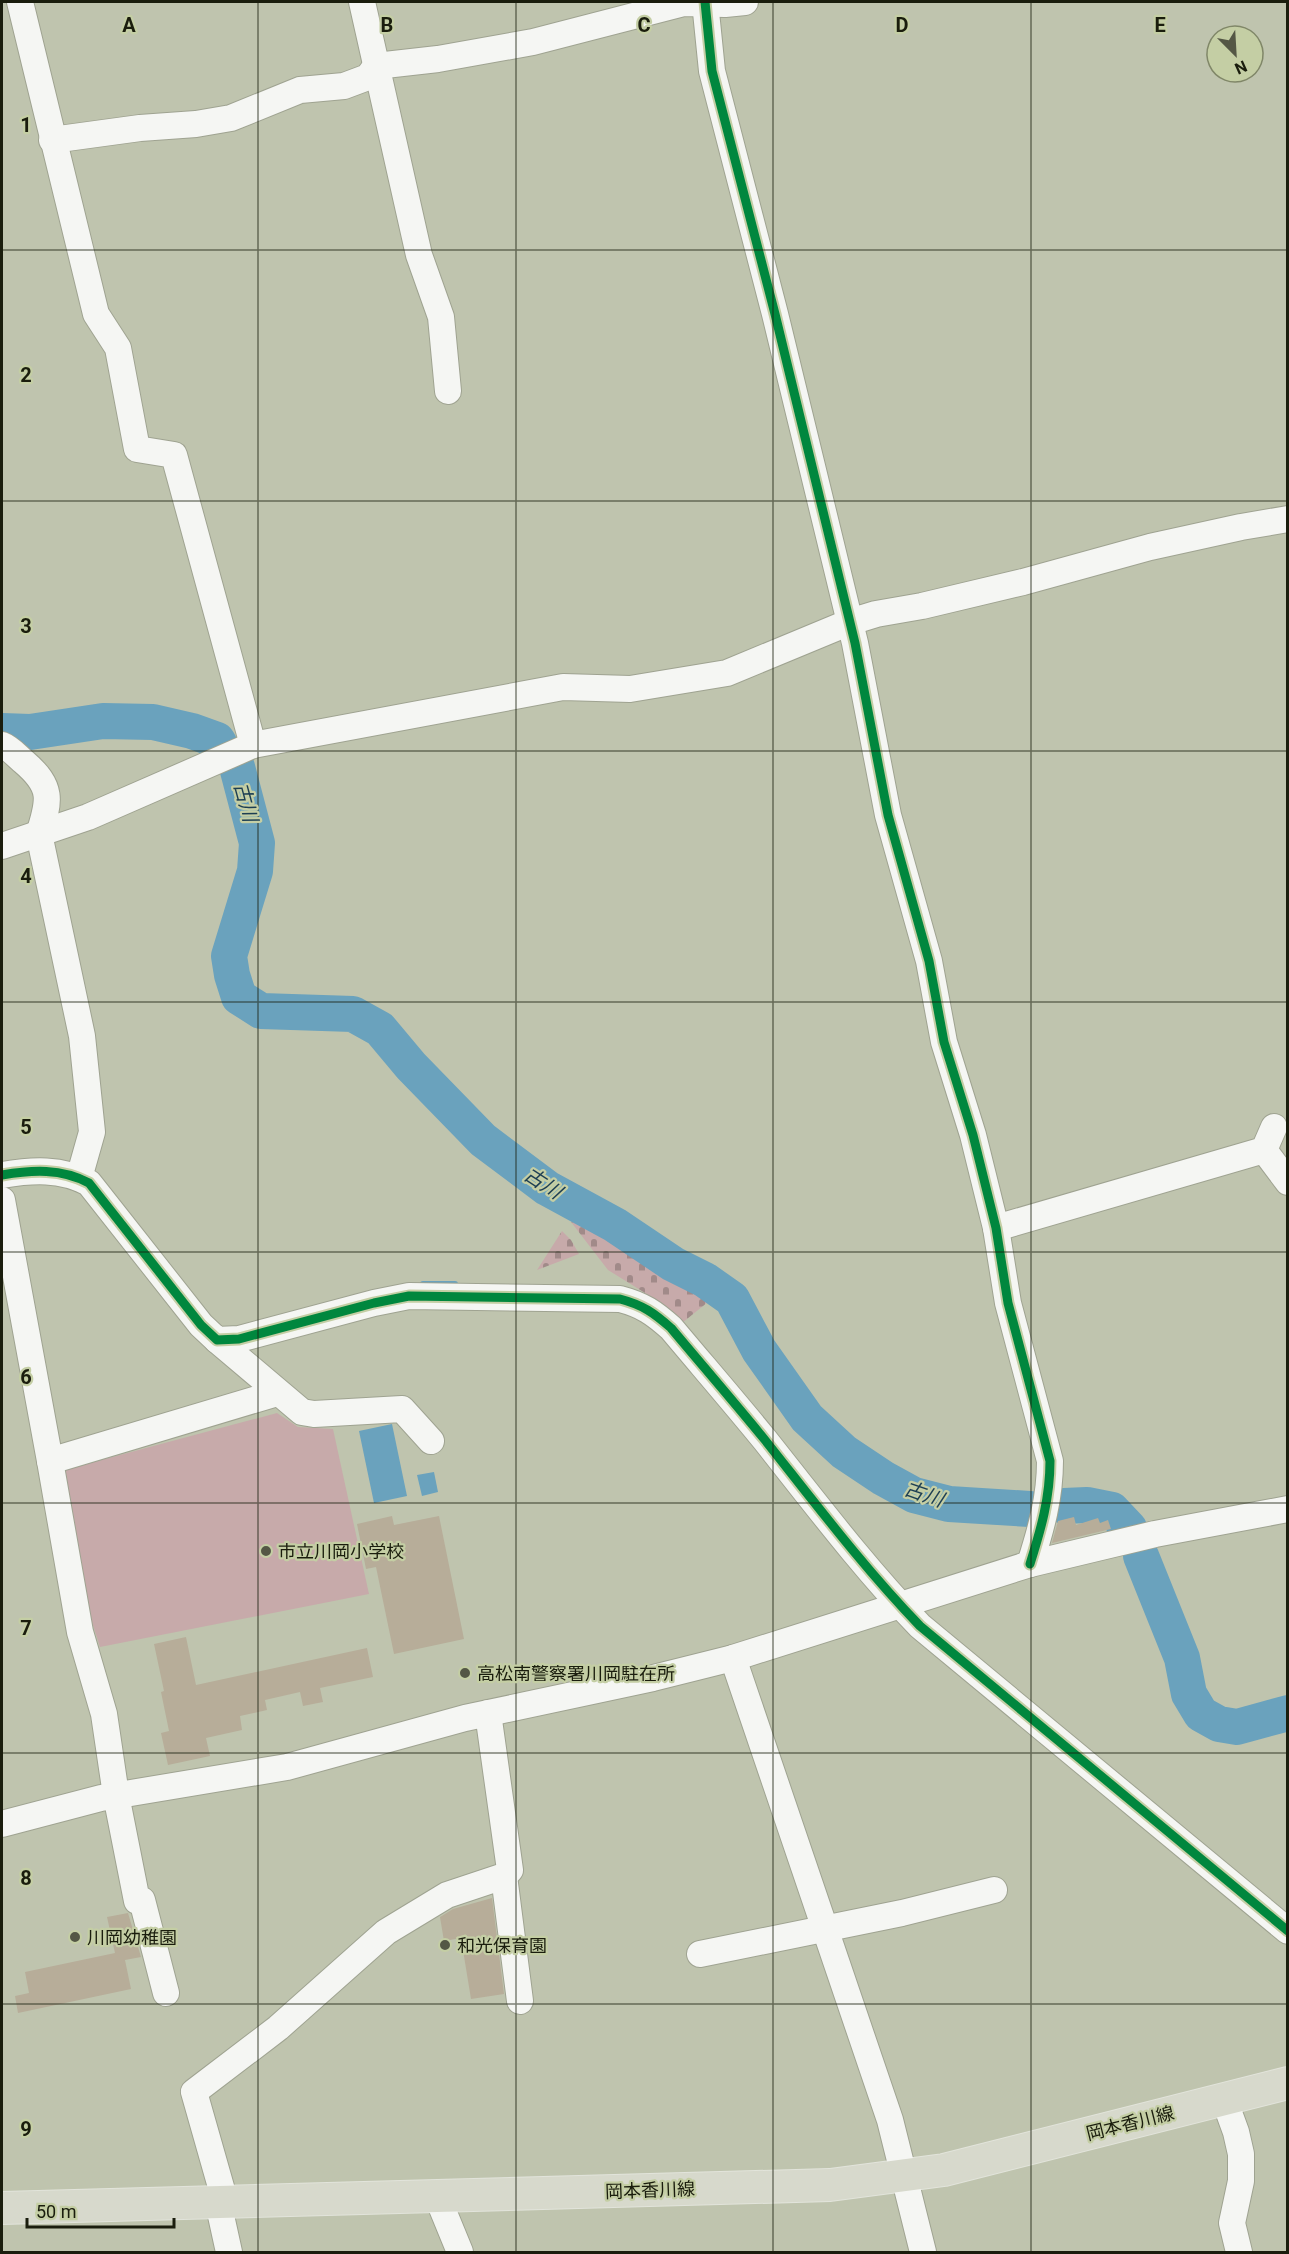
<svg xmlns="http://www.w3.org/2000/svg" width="1289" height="2254" viewBox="0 0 1289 2254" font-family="Roboto,'Noto Sans JP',sans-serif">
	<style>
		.green { fill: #c7aaaa }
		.cemetery { fill: url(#cemetery-stones) }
		.water { fill: #6aa2bd }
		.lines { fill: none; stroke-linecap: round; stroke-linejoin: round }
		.stream { stroke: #6aa2bd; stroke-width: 6 }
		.river { stroke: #6aa2bd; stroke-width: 36 }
		.building { fill: #b7ad99 }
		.minor-casing { stroke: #9fa391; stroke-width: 28 }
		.major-casing { stroke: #e2e4db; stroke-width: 34 }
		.minor { stroke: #f5f6f3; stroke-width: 26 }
		.major { stroke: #d7d9cc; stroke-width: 32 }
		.cycleway-casing { stroke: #c4cea4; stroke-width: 13 }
		.cycleway { stroke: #00873e; stroke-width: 9 }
		.grid { fill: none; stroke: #1a1d0d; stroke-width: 1.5; stroke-opacity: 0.55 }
		.poi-dot { fill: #545745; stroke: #c4cea4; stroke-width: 2 }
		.labels { text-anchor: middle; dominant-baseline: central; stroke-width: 4.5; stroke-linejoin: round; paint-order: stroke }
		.poi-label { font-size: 18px; fill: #1a1d0d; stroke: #c4cea4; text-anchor: start }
		.street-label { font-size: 18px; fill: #1a1d0d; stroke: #c4cea4 }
		.water-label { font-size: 20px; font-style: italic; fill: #1c3e53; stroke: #c4cea4 }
		.grid-label { font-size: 20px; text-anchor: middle; font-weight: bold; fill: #1a1d0d; stroke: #c4cea4; stroke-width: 4.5; stroke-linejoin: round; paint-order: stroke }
	</style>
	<defs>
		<pattern id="cemetery-stones" width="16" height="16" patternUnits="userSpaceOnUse" patternTransform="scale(1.5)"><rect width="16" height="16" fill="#c7aaaa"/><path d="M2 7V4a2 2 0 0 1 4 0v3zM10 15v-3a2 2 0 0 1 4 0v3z" fill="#a18a89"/></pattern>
	</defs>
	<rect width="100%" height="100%" fill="#bfc4ae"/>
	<!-- green -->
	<polygon class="green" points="277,1413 298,1427 333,1429 369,1594 100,1647 92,1622 64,1470"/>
	<!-- cemetery -->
	<g class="cemetery">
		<polygon points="580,1217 712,1294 719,1305 708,1302 682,1323 666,1306 608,1270 571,1222"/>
		<polygon points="562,1231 571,1240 579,1254 537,1270"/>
	</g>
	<!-- water -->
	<g class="water">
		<polygon points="392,1424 407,1496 374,1503 359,1431"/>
		<polygon points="434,1472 438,1492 422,1496 417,1475"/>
	</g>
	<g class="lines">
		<!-- stream -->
		<polyline class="stream" points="423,1284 455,1284"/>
		<!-- river -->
		<g class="river">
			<polyline points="2,731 30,732 103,721 153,722 192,731 217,740 219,743"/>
			<polyline points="237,767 257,843 255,871 229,956 232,975 239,997 261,1011 353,1014 380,1029 411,1066 483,1140 547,1188 615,1225 673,1264 705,1280 732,1299 759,1350 807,1418 844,1452 883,1478 914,1495 949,1504 1030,1509"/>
			<polyline points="1064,1506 1087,1505 1112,1510 1129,1528"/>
			<polyline points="1141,1556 1182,1658 1189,1694 1201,1714 1219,1724 1237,1727 1288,1713"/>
		</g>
	</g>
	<!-- building -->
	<g class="building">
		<polygon points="392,1516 394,1525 439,1516 464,1639 394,1654 376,1567 366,1569 357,1524"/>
		<polygon points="1074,1517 1076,1525 1098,1518 1100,1523 1108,1520 1111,1529 1052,1543 1058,1521"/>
		<polygon points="186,1637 196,1685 367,1648 373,1677 320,1688 323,1702 303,1706 300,1692 265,1700 267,1710 240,1716 242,1730 206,1738 210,1756 168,1765 161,1733 169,1731 161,1692 164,1691 154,1644"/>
		<polygon points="492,1898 504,1994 471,1999 461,1938 444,1941 440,1917 453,1909"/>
		<polygon points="128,1913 141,1957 125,1960 131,1989 18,2013 15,1996 29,1993 25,1972 115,1953 107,1917"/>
	</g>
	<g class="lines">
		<!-- minor casing -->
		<g class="minor-casing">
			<g id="minor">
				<polyline points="20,2 96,314 118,348 137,449 174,455 253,745"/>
				<polyline points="362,2 419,255 441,317 448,391"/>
				<path d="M705,2L712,71L775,314L855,643L888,815L929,961L944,1042L973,1135L996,1228L1008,1303L1050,1461C1050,1498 1041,1529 1030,1564"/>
				<polyline points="52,140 140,128 196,124 231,118 300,90 344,86 368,77 376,66 438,59 533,42 684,3 725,4 745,2"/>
				<path d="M2,745C10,748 17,756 24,762C53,787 50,800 39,834L82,1036L92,1132L79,1178"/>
				<polyline points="2,846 88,817 253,745 563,687 630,689 727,673 850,622 876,614 922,606 1023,582 1150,547 1241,527 1288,519"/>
				<polyline points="1264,1150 1288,1182"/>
				<path d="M2,1175C32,1170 61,1168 89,1183L201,1325L217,1340L239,1339L374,1303L409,1296L620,1299C643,1305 654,1313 671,1328C702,1365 734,1402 765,1440C815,1503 864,1568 920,1626L1288,1931"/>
				<polyline points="2,1200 50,1461 80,1632 104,1714 116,1795 137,1901 142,1900 166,1993"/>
				<polyline points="996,1228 1264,1150 1274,1127"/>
				<polyline points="217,1340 302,1412 314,1414 402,1409 431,1441"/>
				<polyline points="50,1461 277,1393"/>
				<polyline points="733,1658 890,2120 923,2252"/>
				<polyline points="2,1824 101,1798 287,1767 465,1718 653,1678 733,1658 1030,1564 1155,1534 1288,1509"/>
				<polyline points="504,1876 520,2001"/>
				<polyline points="700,1954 902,1913 994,1890"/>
				<polyline points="1224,2099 1236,2132 1241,2154 1241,2181 1232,2223 1239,2252"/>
				<polyline points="437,2196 460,2252"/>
				<polyline points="225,2201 194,2092 278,2028 386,1932 447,1895 504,1876 510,1870 488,1713"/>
				<polyline points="218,2202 229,2252"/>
			</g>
		</g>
		<!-- major casing -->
		<g class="major-casing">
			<polyline id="major" points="2,2208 830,2185 944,2170 1288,2083"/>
		</g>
		<!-- minor -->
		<use href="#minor" class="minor"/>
		<!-- major -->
		<use href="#major" class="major"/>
		<!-- cycleway casing -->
		<g class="cycleway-casing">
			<g id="cycleway">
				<path d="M705,2L712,71L775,314L855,643L888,815L929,961L944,1042L973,1135L996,1228L1008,1303L1050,1461C1050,1498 1041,1529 1030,1564"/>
				<path d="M2,1175C32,1170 61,1168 89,1183L201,1325L217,1340L239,1339L374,1303L409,1296L620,1299C643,1305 654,1313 671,1328C702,1365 734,1402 765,1440C815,1503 864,1568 920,1626L1288,1931"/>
			</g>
		</g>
		<!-- cycleway -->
		<use href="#cycleway" class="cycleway"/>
	</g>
	<!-- grid -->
	<path class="grid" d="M258,2V2252M516,2V2252M773,2V2252M1031,2V2252M2,250H1288M2,501H1288M2,751H1288M2,1002H1288M2,1252H1288M2,1503H1288M2,1753H1288M2,2004H1288"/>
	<!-- markers -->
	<g class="poi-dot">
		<circle cx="266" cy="1551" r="6"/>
		<circle cx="465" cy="1673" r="6"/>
		<circle cx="75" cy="1937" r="6"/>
		<circle cx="445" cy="1945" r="6"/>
	</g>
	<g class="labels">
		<!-- poi labels -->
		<g class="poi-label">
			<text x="278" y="1551">市立川岡小学校</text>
			<text x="477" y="1673">高松南警察署川岡駐在所</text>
			<text x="87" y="1937">川岡幼稚園</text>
			<text x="457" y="1945">和光保育園</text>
		</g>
		<!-- street labels -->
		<g class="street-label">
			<text transform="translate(1130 2123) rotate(-14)">岡本香川線</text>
			<text transform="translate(650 2190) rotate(-2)">岡本香川線</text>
		</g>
		<!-- water labels -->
		<g class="water-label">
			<text transform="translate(246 802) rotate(75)">古川</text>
			<text transform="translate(543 1183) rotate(33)">古川</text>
			<text transform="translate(924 1494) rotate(19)">古川</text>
		</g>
	</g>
	<g class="grid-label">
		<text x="129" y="32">A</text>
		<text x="387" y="32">B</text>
		<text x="644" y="32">C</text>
		<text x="902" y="32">D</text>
		<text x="1160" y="32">E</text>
		<text x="26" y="132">1</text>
		<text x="26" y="382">2</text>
		<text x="26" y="633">3</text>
		<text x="26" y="883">4</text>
		<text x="26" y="1134">5</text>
		<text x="26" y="1384">6</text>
		<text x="26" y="1635">7</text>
		<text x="26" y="1885">8</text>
		<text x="26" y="2136">9</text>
	</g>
	<!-- border -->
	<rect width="1289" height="2254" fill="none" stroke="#1a1d0d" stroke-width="6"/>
	<!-- north arrow -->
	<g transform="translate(1235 54) rotate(156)"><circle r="28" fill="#c4cea4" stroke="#808768" stroke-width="1.5"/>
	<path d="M0-4.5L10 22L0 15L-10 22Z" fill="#545745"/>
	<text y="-9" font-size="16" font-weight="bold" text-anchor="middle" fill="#1a1d0d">N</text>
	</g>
	<!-- scale -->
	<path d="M27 2218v9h147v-9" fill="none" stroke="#1a1d0d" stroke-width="3"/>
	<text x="36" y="2218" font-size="18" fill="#1a1d0d" stroke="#c4cea4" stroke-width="4.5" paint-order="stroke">50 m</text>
</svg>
